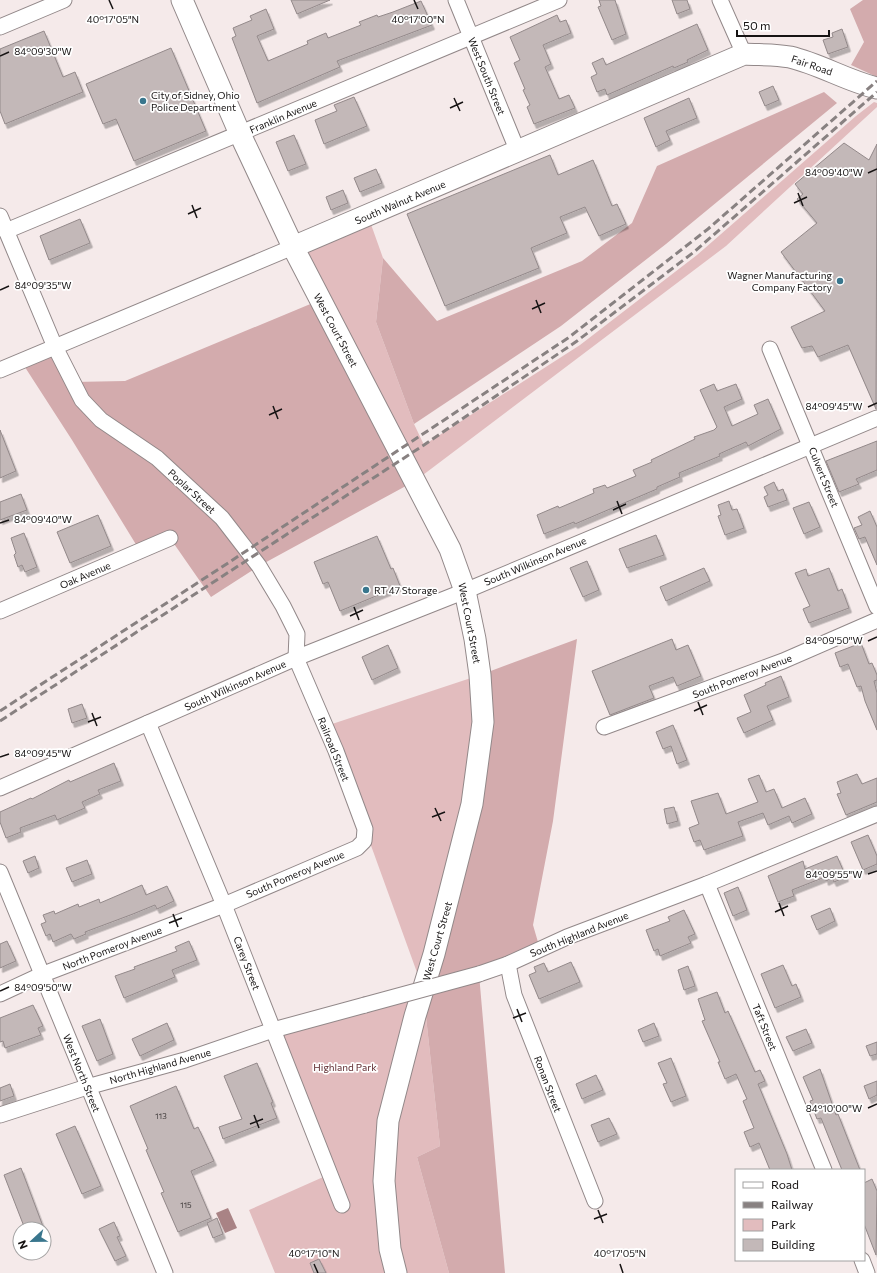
<svg xmlns="http://www.w3.org/2000/svg" width="877" height="1273" viewBox="0 0 877 1273" font-family="Commissioner,sans-serif">
	<style>
		.green { fill: #e2bcbe }
		.forest { fill: #d3abad }
		.water { fill: #a98385 }
		.building { fill: #c3b8b8; stroke: #93898a; filter: url(#shadow) }
		.lines { fill: none; stroke-linecap: round; stroke-linejoin: round }
		.street-casing { stroke: #928889; stroke-width: 17 }
		.secondary-casing { stroke: #928889; stroke-width: 23 }
		.street { stroke: #fff; stroke-width: 15 }
		.secondary { stroke: #fff; stroke-width: 21 }
		.rail { stroke: #888181; stroke-width: 3; stroke-dasharray: 8 4; stroke-linecap: butt }
		.street-bridge-casing { stroke: #928889; stroke-width: 17; stroke-linecap: butt }
		.street-bridge { stroke: #fff; stroke-width: 15 }
		.ticks { fill: none; stroke: #161313; stroke-width: 1.5 }
		.poi-dot { fill: #39768d; stroke: #fff; stroke-width: 1.5 }
		.labels { text-anchor: middle; dominant-baseline: central; stroke-width: 3.5; stroke-linejoin: round; paint-order: stroke }
		.number-label { font-size: 8px; fill: #413c3c }
		.street-label { font-size: 10px; fill: #161313; stroke: #fff }
		.poi-label { font-size: 10px; fill: #161313; stroke: #fff; text-anchor: start }
		.park-label { font-size: 10px; fill: #5d292e; stroke: #fff }
		.ticks-label { font-size: 10px; text-anchor: middle; fill: #161313; stroke: #fff; stroke-width: 3.5; stroke-linejoin: round; paint-order: stroke }
	</style>
	<defs>
		<filter id="shadow"><feDropShadow dx="2.5" dy="4.5" stdDeviation="0" flood-color="#0004"/></filter>
	</defs>
	<rect width="100%" height="100%" fill="#f5eaea"/>
	<!-- green -->
	<g class="green">
		<polygon points="874,102 877,103 877,107 726,246 415,481 293,247 368,216 383,258 376,322 414,424 424,445 580,345 697,255 856,116"/>
		<polygon points="480,675 483,722 423,989 440,1146 417,1157 449,1273 275,1273 249,1210 330,1174 273,1030 423,989 365,829 326,726"/>
	</g>
	<!-- forest -->
	<g class="forest">
		<polygon points="863,0 877,0 877,77 851,65 864,42 850,9"/>
		<polygon points="824,92 837,103 666,244 561,326 414,424 376,322 383,258 437,321 582,261 632,223 657,166"/>
		<polygon points="320,300 415,481 259,566 211,597 170,538 140,551 72,440 21,361 55,347 73,382 125,381"/>
		<polygon points="577,639 553,821 533,925 540,949 479,974 505,1273 449,1273 417,1157 440,1146 423,989 472,804 480,675"/>
	</g>
	<!-- water -->
	<polygon class="water" points="228,1208 237,1228 225,1233 216,1213"/>
	<!-- building -->
	<g class="building">
		<polygon points="291,0 330,0 297,14"/>
		<polygon points="599,0 615,0 626,34 612,40 598,7 601,6"/>
		<polygon points="672,0 687,0 690,9 677,14"/>
		<polygon points="421,1 432,25 337,61 340,67 257,103 232,38 236,36 233,28 252,20 250,16 266,9 274,29 257,36 268,61 308,44 307,41 326,33 328,38 361,25 359,22 377,15 378,17 393,12"/>
		<polygon points="557,15 560,22 566,20 571,33 543,45 551,64 545,67 559,99 569,95 575,108 534,124 527,107 530,105 523,90 525,89 514,63 520,60 510,37"/>
		<polygon points="697,24 708,50 687,60 688,62 674,68 673,66 607,95 605,89 597,92 591,77 597,74 592,63 603,58 606,65"/>
		<polygon points="842,29 848,47 828,54 823,40 833,37 832,33"/>
		<polygon points="44,31 63,77 75,72 83,92 5,124 0,111 0,49"/>
		<polygon points="171,48 206,131 134,161 116,119 103,124 86,84"/>
		<polygon points="773,86 779,100 765,106 759,92"/>
		<polygon points="354,97 367,126 324,144 315,120 337,111 334,105"/>
		<polygon points="689,98 697,118 666,131 670,140 656,147 644,118"/>
		<polygon points="294,135 306,164 288,171 276,142"/>
		<polygon points="844,143 869,160 877,144 876,409 848,345 818,357 812,346 802,348 791,327 825,311 781,252 817,223 797,199 803,194 795,184"/>
		<polygon points="550,155 558,175 593,160 612,206 617,204 626,224 599,236 585,207 560,217 567,233 531,248 539,268 445,306 407,214"/>
		<polygon points="376,169 382,183 360,192 354,178"/>
		<polygon points="343,190 348,203 331,210 326,197"/>
		<polygon points="80,219 90,243 49,260 40,236"/>
		<polygon points="714,384 717,391 736,384 742,399 724,407 732,426 758,414 754,405 768,399 781,429 748,446 746,442 719,454 720,456 679,473 680,477 657,487 657,489 575,524 574,522 544,534 537,515 558,506 559,508 594,493 593,489 605,485 607,488 636,476 633,470 652,462 651,460 695,439 694,437 714,430 717,427 700,390"/>
		<polygon points="0,430 16,471 0,478"/>
		<polygon points="877,441 877,470 856,479 859,484 839,492 826,461"/>
		<polygon points="774,482 778,491 783,489 787,500 768,507 764,497 768,495 764,487"/>
		<polygon points="21,494 27,510 0,520 0,502"/>
		<polygon points="729,501 732,510 737,509 744,528 725,535 718,516 721,515 718,505"/>
		<polygon points="809,502 820,527 804,534 793,508"/>
		<polygon points="870,511 877,527 877,565 865,537 859,539 854,528 862,525 858,517"/>
		<polygon points="98,515 111,546 70,563 57,532"/>
		<polygon points="24,533 37,567 25,572 22,565 18,567 14,555 16,553 11,538"/>
		<polygon points="656,535 664,555 627,568 619,549"/>
		<polygon points="377,536 391,569 393,568 400,586 340,611 328,582 323,584 314,562"/>
		<polygon points="587,561 599,590 583,597 570,568"/>
		<polygon points="704,568 710,581 666,601 660,587"/>
		<polygon points="829,568 838,591 842,589 849,608 809,623 803,609 810,606 795,573 806,569 808,576"/>
		<polygon points="672,639 676,650 688,645 701,676 677,686 673,677 649,686 654,698 610,715 592,671"/>
		<polygon points="861,643 869,664 872,663 877,675 877,680 874,681 877,693 877,730 865,701 861,686 857,687 848,664 840,667 835,653"/>
		<polygon points="388,645 398,668 372,680 362,657"/>
		<polygon points="781,676 789,697 767,706 773,720 744,733 737,718 751,712 744,695 766,685 765,683"/>
		<polygon points="82,704 87,718 72,723 68,709"/>
		<polygon points="673,725 687,760 677,764 671,746 663,749 656,732"/>
		<polygon points="114,763 121,781 98,790 100,794 82,802 85,808 57,820 55,815 20,828 21,832 6,838 0,822 0,812 31,798 32,799 69,780 70,782"/>
		<polygon points="857,774 862,784 877,778 877,802 846,815 837,794 841,793 837,782"/>
		<polygon points="759,775 766,792 774,789 782,808 805,798 812,814 792,823 789,816 768,825 763,813 738,822 743,836 704,850 700,840 694,842 689,828 699,824 691,801 718,793 726,814 758,802 748,779"/>
		<polygon points="674,807 678,821 667,824 664,809"/>
		<polygon points="868,835 877,856 877,864 863,870 851,842"/>
		<polygon points="35,856 39,868 28,873 23,861"/>
		<polygon points="837,856 846,877 834,882 832,878 826,881 825,877 792,890 794,896 778,902 768,876 803,861 805,869"/>
		<polygon points="87,860 92,874 72,882 66,868"/>
		<polygon points="142,885 146,895 167,886 174,901 157,909 155,905 133,914 85,932 86,934 74,939 71,934 53,942 50,934 46,936 41,924 46,922 43,915 54,911 55,914 78,904 79,907 99,899 100,903"/>
		<polygon points="738,887 747,910 733,916 724,893"/>
		<polygon points="830,908 835,921 817,930 811,916"/>
		<polygon points="684,910 695,934 688,937 691,943 660,956 658,949 654,951 646,930 670,921 668,917"/>
		<polygon points="7,941 16,961 0,968 0,944"/>
		<polygon points="189,941 197,960 172,970 175,977 124,998 115,976 135,969 134,967 177,951 175,947"/>
		<polygon points="571,962 580,982 539,999 529,975 536,972 534,967 544,963 548,972"/>
		<polygon points="783,965 792,986 796,984 801,997 775,1008 761,974"/>
		<polygon points="688,966 695,986 684,990 678,970"/>
		<polygon points="717,992 725,1013 728,1011 755,1072 760,1070 765,1081 758,1084 787,1154 792,1170 770,1170 759,1143 750,1147 744,1132 754,1128 743,1101 747,1099 736,1074 725,1079 718,1062 720,1062 702,1021 705,1020 698,999"/>
		<polygon points="33,1005 43,1026 38,1028 41,1035 5,1048 3,1041 0,1042 0,1018"/>
		<polygon points="100,1019 113,1054 97,1061 82,1026"/>
		<polygon points="167,1023 174,1040 140,1056 132,1039"/>
		<polygon points="654,1023 659,1036 643,1042 638,1030"/>
		<polygon points="806,1029 812,1043 793,1051 786,1037"/>
		<polygon points="877,1042 877,1054 870,1056 866,1046"/>
		<polygon points="671,1058 686,1096 671,1102 663,1084 667,1083 658,1063"/>
		<polygon points="257,1063 273,1102 271,1103 277,1118 223,1139 219,1127 242,1119 224,1076"/>
		<polygon points="820,1069 836,1115 838,1114 860,1170 842,1170 821,1118 817,1119 810,1101 813,1100 803,1077"/>
		<polygon points="596,1075 603,1090 582,1099 576,1084"/>
		<polygon points="877,1081 877,1095 869,1099 864,1086"/>
		<polygon points="10,1084 14,1096 0,1101 0,1088"/>
		<polygon points="176,1086 194,1129 198,1127 214,1161 191,1171 211,1218 178,1232 161,1193 164,1192 146,1150 148,1149 130,1106"/>
		<polygon points="609,1118 617,1134 598,1142 591,1125"/>
		<polygon points="75,1126 101,1186 82,1194 56,1134"/>
		<polygon points="21,1168 44,1229 25,1229 4,1175"/>
		<polygon points="872,1179 877,1191 876,1255 864,1224 864,1183"/>
		<polygon points="217,1218 223,1234 213,1238 207,1223"/>
		<polygon points="114,1222 120,1236 117,1237 126,1256 115,1261 99,1229"/>
		<polygon points="319,1259 326,1273 314,1273 310,1263"/>
	</g>
	<g class="lines">
		<!-- street casing -->
		<g class="street-casing">
			<g id="street">
				<polyline points="456,0 518,152"/>
				<polyline points="720,0 744,54"/>
				<polyline points="0,27 64,0"/>
				<polyline points="0,216 55,347 82,400 101,420 157,458 222,518 259,566 283,606 297,634 296,658 336,751 365,829 364,841 357,848 224,905 41,975 0,994"/>
				<polyline points="6,231 559,0"/>
				<polyline points="770,349 877,607"/>
				<polyline points="0,370 293,247"/>
				<polyline points="0,611 170,538"/>
				<polyline points="148,723 224,905 342,1205"/>
				<polyline points="604,727 783,661 877,620"/>
				<polyline points="0,788 296,658 465,591 877,418"/>
				<polyline points="0,872 165,1273"/>
				<polyline points="707,884 824,1170"/>
				<polyline points="508,964 514,995 595,1201"/>
				<polyline points="479,974 508,964 567,937 707,884 877,814"/>
				<polyline points="0,1115 87,1087 185,1060 273,1030 365,1005"/>
				<polyline points="862,1260 867,1273"/>
			</g>
		</g>
		<!-- secondary casing -->
		<g class="secondary-casing">
			<g id="secondary">
				<polyline points="182,0 240,134 293,247 450,549 465,591 475,639 480,675 483,722 472,804 434,954 415,1016 388,1121 384,1181 390,1249 396,1273"/>
				<path d="M293,247L744,54C758,55 775,54 790,57C820,64 847,81 877,88"/>
			</g>
		</g>
		<!-- street -->
		<use href="#street" class="street"/>
		<!-- secondary -->
		<use href="#secondary" class="secondary"/>
		<!-- rail -->
		<g class="rail">
			<polyline points="0,711 225,565 568,338 708,229 877,81"/>
			<polyline points="0,721 424,445 577,341 694,252 877,92"/>
		</g>
		<!-- street-bridge casing -->
		<g class="street-bridge-casing">
			<polyline id="street-bridge" points="365,1005 479,974"/>
		</g>
		<!-- street-bridge -->
		<use href="#street-bridge" class="street-bridge"/>
	</g>
	<!-- ticks -->
	<path class="ticks" d="M109,0L113,9M414,0L418,9M0,56L9,52M454,98L460,111M450,108L463,102M868,173L877,169M798,193L803,206M794,203L807,197M192,205L197,218M188,214L201,208M0,290L9,286M536,300L541,313M532,309L545,303M273,406L278,419M868,407L877,403M269,415L282,409M617,501L622,514M613,510L626,504M0,523L9,520M354,607L359,620M350,616L363,610M868,641L877,637M698,702L703,715M694,711L707,705M92,713L97,726M88,722L101,717M0,757L9,754M435,808L441,821M432,817L445,812M868,874L877,871M779,903L784,916M775,912L788,906M173,914L178,927M169,923L182,918M0,991L9,987M517,1009L522,1022M513,1018L526,1013M868,1108L877,1104M254,1115L259,1128M250,1124L263,1119M598,1210L603,1223M594,1219L607,1214M314,1264L318,1273M620,1264L623,1273"/>
	<!-- markers -->
	<g class="poi-dot">
		<circle cx="143" cy="101" r="4"/>
		<circle cx="840" cy="281" r="4"/>
		<circle cx="366" cy="590" r="4"/>
	</g>
	<g class="labels">
		<!-- number labels -->
		<g class="number-label">
			<text x="161" y="1116">113</text>
			<text x="186" y="1205">115</text>
		</g>
		<!-- street labels -->
		<g class="street-label">
			<text transform="translate(812 65) rotate(19)">Fair Road</text>
			<text transform="translate(487 76) rotate(68)">West South Street</text>
			<text transform="translate(283 116) rotate(-23)">Franklin Avenue</text>
			<text transform="translate(400 202) rotate(-23)">South Walnut Avenue</text>
			<text transform="translate(336 330) rotate(62)">West Court Street</text>
			<text transform="translate(824 477) rotate(68)">Culvert Street</text>
			<text transform="translate(192 491) rotate(43)">Poplar Street</text>
			<text transform="translate(535 561) rotate(-23)">South Wilkinson Avenue</text>
			<text transform="translate(85 575) rotate(-23)">Oak Avenue</text>
			<text transform="translate(470 623) rotate(79)">West Court Street</text>
			<text transform="translate(742 676) rotate(-21)">South Pomeroy Avenue</text>
			<text transform="translate(235 685) rotate(-24)">South Wilkinson Avenue</text>
			<text transform="translate(334 749) rotate(68)">Railroad Street</text>
			<text transform="translate(295 874) rotate(-23)">South Pomeroy Avenue</text>
			<text transform="translate(579 934) rotate(-22)">South Highland Avenue</text>
			<text transform="translate(437 941) rotate(-74)">West Court Street</text>
			<text transform="translate(112 948) rotate(-21)">North Pomeroy Avenue</text>
			<text transform="translate(247 963) rotate(69)">Carey Street</text>
			<text transform="translate(765 1027) rotate(68)">Taft Street</text>
			<text transform="translate(160 1066) rotate(-16)">North Highland Avenue</text>
			<text transform="translate(82 1073) rotate(68)">West North Street</text>
			<text transform="translate(548 1084) rotate(69)">Ronan Street</text>
		</g>
		<!-- poi labels -->
		<g class="poi-label">
			<text x="151" y="95">City of Sidney, Ohio<tspan x="151" dy="12">Police Department</tspan></text>
			<text x="832" y="275" text-anchor="end">Wagner Manufacturing<tspan x="832" dy="12">Company Factory</tspan></text>
			<text x="374" y="590">RT 47 Storage</text>
		</g>
		<!-- park labels -->
		<g class="park-label">
			<text x="345" y="1067">Highland Park</text>
		</g>
	</g>
	<g class="ticks-label">
		<text x="113" y="23">40°17'05"N</text>
		<text x="418" y="23">40°17'00"N</text>
		<text x="43" y="55">84°09'30"W</text>
		<text x="834" y="176">84°09'40"W</text>
		<text x="43" y="289">84°09'35"W</text>
		<text x="834" y="410">84°09'45"W</text>
		<text x="43" y="523">84°09'40"W</text>
		<text x="834" y="644">84°09'50"W</text>
		<text x="43" y="757">84°09'45"W</text>
		<text x="834" y="878">84°09'55"W</text>
		<text x="43" y="991">84°09'50"W</text>
		<text x="834" y="1112">84°10'00"W</text>
		<text x="314" y="1257">40°17'10"N</text>
		<text x="620" y="1257">40°17'05"N</text>
	</g>
	<!-- legend -->
	<rect x="735" y="1169" width="130" height="92" fill="#ffffff" stroke="#a2a1a1"/>
	<rect x="743" y="1182" width="20" height="6" fill="#ffffff" stroke="#a2a1a1"/>
	<text x="771" y="1189" font-size="12" fill="#161313">Road</text>
	<rect x="743" y="1202" width="20" height="6" fill="#888181" stroke="#a2a1a1"/>
	<text x="771" y="1209" font-size="12" fill="#161313">Railway</text>
	<rect x="743" y="1219" width="20" height="12" fill="#e2bcbe" stroke="#a2a1a1"/>
	<text x="771" y="1229" font-size="12" fill="#161313">Park</text>
	<rect x="743" y="1239" width="20" height="12" fill="#c3b8b8" stroke="#a2a1a1"/>
	<text x="771" y="1249" font-size="12" fill="#161313">Building</text>
	<!-- north arrow -->
	<g transform="translate(32 1241) rotate(248)"><circle r="19" fill="#ffffff" stroke="#a2a1a1"/>
	<path d="M0-3L7 15L0 10L-7 15Z" fill="#39768d"/>
	<text y="-6" font-size="11" font-weight="bold" text-anchor="middle" fill="#161313">N</text>
	</g>
	<!-- scale -->
	<path d="M737 30v6h92v-6" fill="none" stroke="#161313" stroke-width="2"/>
	<text x="743" y="30" font-size="12" fill="#161313" stroke="#ffffff" stroke-width="3" paint-order="stroke">50 m</text>
</svg>
